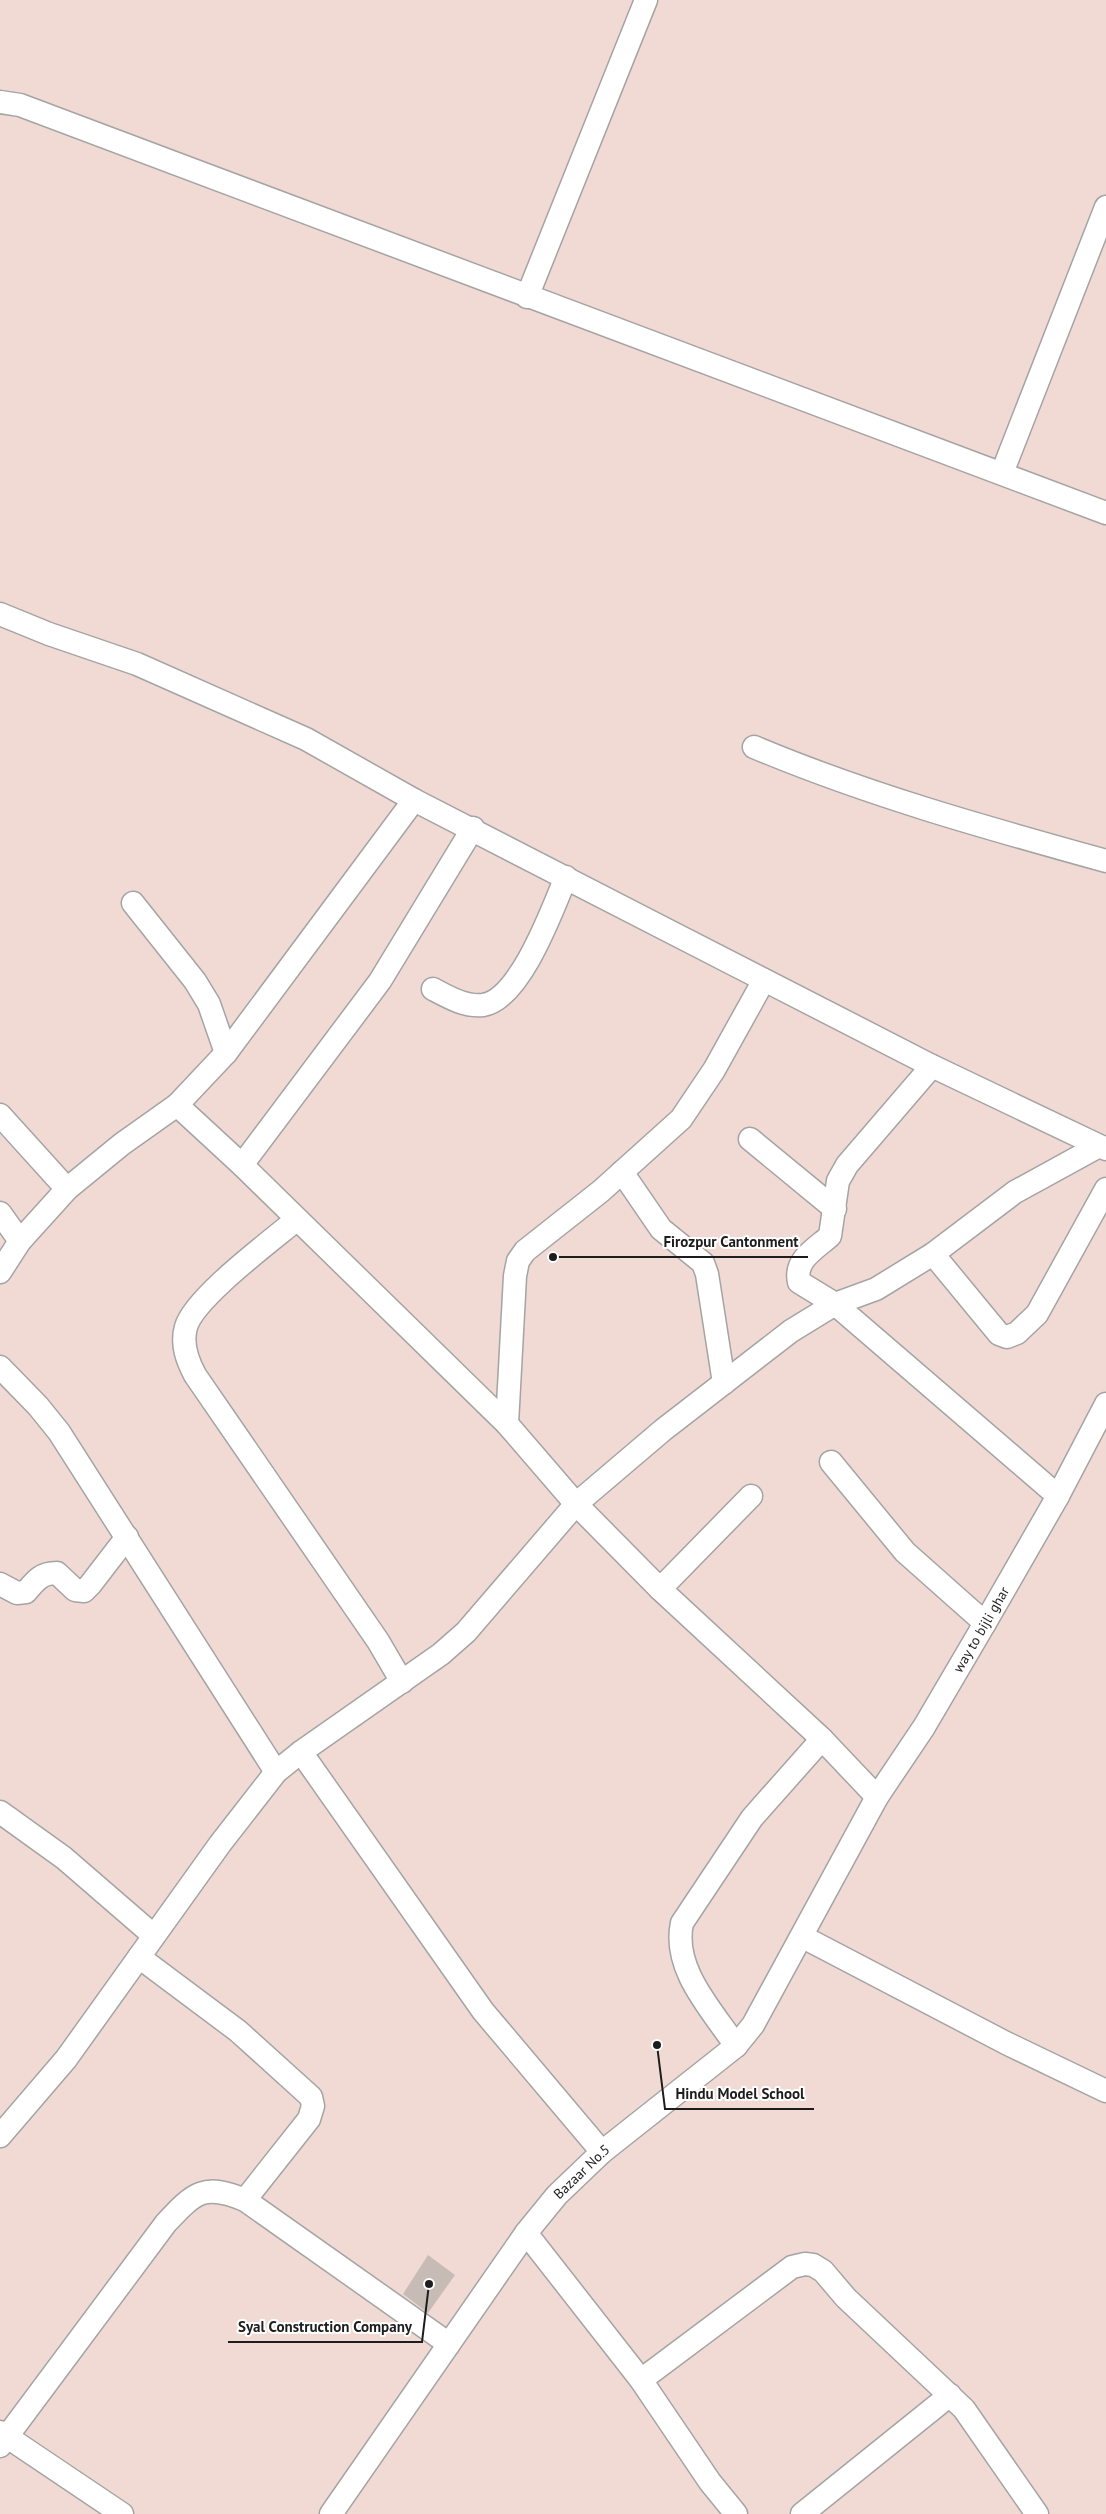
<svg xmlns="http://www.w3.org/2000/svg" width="1106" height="2514" viewBox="0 0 1106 2514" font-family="'PT Sans',sans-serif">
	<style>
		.military { fill: #f2dad4 }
		.building { fill: #c7bbb5 }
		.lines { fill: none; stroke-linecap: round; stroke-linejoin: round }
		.minor-casing { stroke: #a4a4a4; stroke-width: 25 }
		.minor { stroke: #fff; stroke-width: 22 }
		.labels { text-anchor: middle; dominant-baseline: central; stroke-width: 4; stroke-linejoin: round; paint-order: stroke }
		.street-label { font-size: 14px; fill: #1d1d1d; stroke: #fff }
		.leader { fill: none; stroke: #1d1d1d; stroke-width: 2 }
		.callout-dot { fill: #1d1d1d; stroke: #fff; stroke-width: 2 }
		.callout-label { font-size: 15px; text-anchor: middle; font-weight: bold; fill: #1d1d1d; stroke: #fff; stroke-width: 4; stroke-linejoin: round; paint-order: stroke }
	</style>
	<rect width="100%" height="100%" fill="#efeae2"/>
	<!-- military -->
	<rect class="military" x="0" y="0" width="1106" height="2514"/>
	<!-- building -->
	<polygon class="building" points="428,2255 455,2275 428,2313 403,2294"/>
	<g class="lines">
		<!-- minor casing -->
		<g class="minor-casing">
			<g id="minor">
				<path d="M0,102L20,105C382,242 745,375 1106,513"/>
				<polyline points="527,297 646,0"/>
				<polyline points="1002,473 1106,207"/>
				<polyline points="0,614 49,634 137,664 306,739 414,800 663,928 932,1066 1106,1149"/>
				<path d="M754,747C868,795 987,828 1106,861"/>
				<polyline points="133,903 195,981 209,1004 226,1053"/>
				<path d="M433,989C448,997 465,1007 483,1005C520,1000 553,908 566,877"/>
				<path d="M932,1066L847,1165L838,1181L830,1236C815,1249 794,1260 799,1282L835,1304L1058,1496"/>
				<polyline points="177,1105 242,1165 507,1424 576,1504 660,1589 822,1739 877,1797"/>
				<polyline points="0,1115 67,1189"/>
				<polyline points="750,1139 835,1209"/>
				<polyline points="242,1165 380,981 473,828"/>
				<polyline points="622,1172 661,1229 703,1263 707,1274 724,1383"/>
				<polyline points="0,1213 20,1241"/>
				<path d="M296,1220C271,1241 194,1298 186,1327C181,1344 187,1360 195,1375L378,1641L402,1682"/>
				<polyline points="933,1254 999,1334 1007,1337 1017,1333 1037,1314 1106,1189"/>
				<polyline points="0,1272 20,1241 67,1189 122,1144 177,1105 226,1053 414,800"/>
				<polyline points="0,1367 38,1406 59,1432 276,1772"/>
				<polyline points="507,1424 515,1276 518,1261 525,1251 601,1191 681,1119 714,1070 764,980"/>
				<polyline points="831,1462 905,1552 985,1623"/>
				<path d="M0,1584L17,1593L26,1592C36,1580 41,1573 57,1573L75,1590L84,1591L90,1585L127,1537"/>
				<polyline points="660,1589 751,1496"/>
				<polyline points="301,1752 483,2011 602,2152"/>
				<polyline points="0,1812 64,1858 153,1935"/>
				<polyline points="803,1937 1006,2043 1106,2091"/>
				<polyline points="139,1957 238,2031 311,2097 313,2106 309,2119 245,2200"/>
				<path d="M736,2046C712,2010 672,1969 682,1923L752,1818L822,1739"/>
				<polyline points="0,2136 66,2059 220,1844 276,1772 301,1752 441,1654 466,1632 576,1504 663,1430 791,1331 835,1304 876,1289 933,1254 1015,1192 1099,1146"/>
				<polyline points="526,2233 641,2380 710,2482 736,2514"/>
				<polyline points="641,2380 792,2267 805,2264 813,2265 823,2271 846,2298 964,2409 1037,2514"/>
				<polyline points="0,2432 122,2514"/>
				<path d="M0,2446L166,2223C195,2192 204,2183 245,2200L449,2344"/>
				<path id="s1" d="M331,2514L526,2233L557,2195L602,2152L736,2046L753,2025L877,1797L924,1727L985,1623L1058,1496L1106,1404"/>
				<polyline points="802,2514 950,2395"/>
			</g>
		</g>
		<!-- minor -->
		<use href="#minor" class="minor"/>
	</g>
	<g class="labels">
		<!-- street labels -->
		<g class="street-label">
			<text stroke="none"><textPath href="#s1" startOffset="1108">way to bijli ghar</textPath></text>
			<text stroke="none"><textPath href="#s1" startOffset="425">Bazaar No.5</textPath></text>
		</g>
	</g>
	<!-- callouts -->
	<path class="leader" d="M553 1257L653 1257H808M657 2045L665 2109H814M429 2284L422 2342H228"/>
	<g class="callout-dot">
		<circle cx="553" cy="1257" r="5"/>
		<circle cx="657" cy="2045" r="5"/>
		<circle cx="429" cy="2284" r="5"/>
	</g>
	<g class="callout-label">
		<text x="731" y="1247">Firozpur Cantonment</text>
		<text x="740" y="2099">Hindu Model School</text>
		<text x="325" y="2332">Syal Construction Company</text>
	</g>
</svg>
